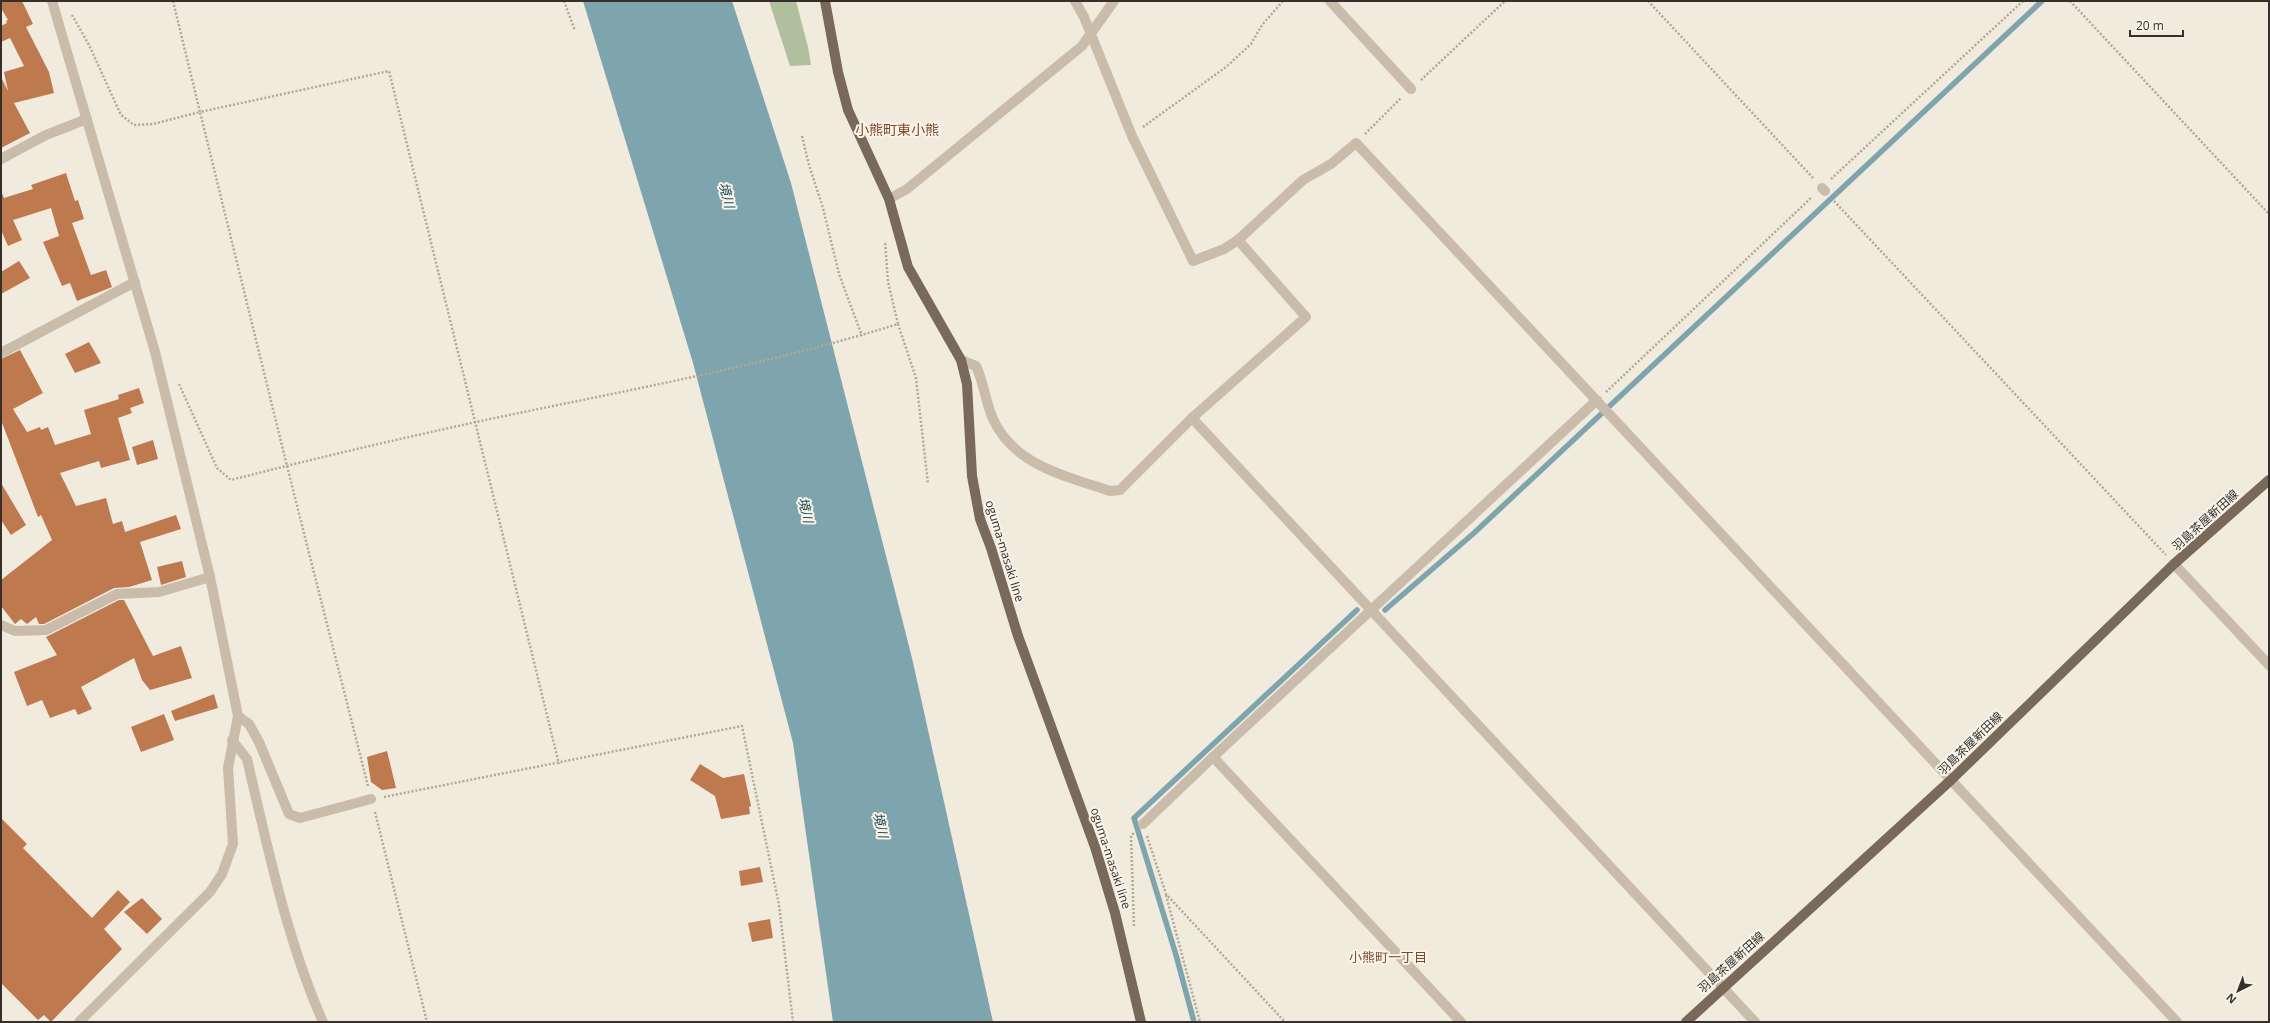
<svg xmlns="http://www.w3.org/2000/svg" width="2270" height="1023" viewBox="0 0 2270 1023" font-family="'Open Sans','Noto Sans JP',sans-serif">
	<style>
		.green { fill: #b0c09e }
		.water { fill: #7ea4ad }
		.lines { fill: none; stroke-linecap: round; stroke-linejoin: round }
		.stream { stroke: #7ea4ad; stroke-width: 5.5 }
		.building { fill: #bf794e }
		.path { stroke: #b4a794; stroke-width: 2.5; stroke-dasharray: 2 2; stroke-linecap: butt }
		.minor { stroke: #c9bcaa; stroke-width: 10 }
		.major { stroke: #78695b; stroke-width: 10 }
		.labels { text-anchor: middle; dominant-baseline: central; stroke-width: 4; stroke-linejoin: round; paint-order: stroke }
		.street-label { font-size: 12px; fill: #372f29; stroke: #f9f4ea }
		.water-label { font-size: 13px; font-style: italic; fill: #214b56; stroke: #f9f4ea }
		.neighbourhood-label { font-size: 13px; fill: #814927; stroke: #f9f4ea }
		.quarter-label { font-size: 14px; fill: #814927; stroke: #f9f4ea }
	</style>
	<rect width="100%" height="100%" fill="#f1ebde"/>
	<!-- green -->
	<polygon class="green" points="769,1 796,1 808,47 811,65 790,66"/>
	<!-- water -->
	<polygon class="water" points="583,1 732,1 791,183 912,658 993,1022 833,1022 793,743 693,363"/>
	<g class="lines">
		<!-- stream -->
		<g class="stream">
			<polyline points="1385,610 1474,533 2042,1"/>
			<polyline points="1194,1022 1176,955 1134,818 1357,610"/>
		</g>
	</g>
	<!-- building -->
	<g class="building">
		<polygon points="1,1 22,1 33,24 26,27 49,72 54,93 14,103 30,133 1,148 1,77 8,91 4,72 24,66 10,38 1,42 1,26 7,23 6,21 8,20 1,8"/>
		<polygon points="66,173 75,201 78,200 84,219 72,223 91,275 106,270 112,287 77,301 70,283 62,286 43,242 59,236 51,208 13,220 22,240 8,246 1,230 1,191 4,198 33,189 31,185"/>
		<polygon points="19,261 30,278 1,294 1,272"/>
		<polygon points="89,342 101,363 75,373 65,354"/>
		<polygon points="20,350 43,393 13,409 27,432 40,427 41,430 48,427 55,445 91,434 84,410 119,399 118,395 139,388 144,403 130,408 132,413 118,418 130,460 101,468 99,461 60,473 76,506 106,498 113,524 122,521 125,532 176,515 181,529 140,542 152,580 129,587 114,588 44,624 39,624 36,617 27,624 21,619 15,624 1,606 1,580 52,540 41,515 38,517 1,420 1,359"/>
		<polygon points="153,440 158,459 137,465 132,447"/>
		<polygon points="1,483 26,525 11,535 1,520"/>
		<polygon points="182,561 186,577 161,585 157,567"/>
		<polygon points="119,600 124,600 153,656 181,646 192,678 150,690 142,680 134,658 81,687 92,709 78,715 75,709 50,718 42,700 27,706 14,672 57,655 46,637"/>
		<polygon points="214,694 218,708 175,721 171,711"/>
		<polygon points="164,714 174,740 141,752 131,727"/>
		<polygon points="387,751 396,788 382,790 371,782 367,757"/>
		<polygon points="700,764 723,778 744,774 751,806 749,807 750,814 721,819 715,796 690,780"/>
		<polygon points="1,818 27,844 23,848 92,918 118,890 130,902 104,929 122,949 51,1022 44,1015 38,1020 1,983"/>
		<polygon points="760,867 763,882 741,886 739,871"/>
		<polygon points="142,898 162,919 147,934 124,912"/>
		<polygon points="770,919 773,938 752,942 748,923"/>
	</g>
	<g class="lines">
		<!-- path -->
		<g class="path">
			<polyline points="173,1 200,112 389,71 559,764"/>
			<polyline points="564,1 575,31"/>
			<polyline points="1648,1 1814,179"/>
			<polyline points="2070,1 2269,214"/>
			<polyline points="72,15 89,45 121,115 134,125 153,124 200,112 287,466 368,786"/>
			<polyline points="1421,80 1505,1"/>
			<polyline points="1143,127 1226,67 1251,44 1262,25 1283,1"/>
			<polyline points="1365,134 1401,98"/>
			<polyline points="802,136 809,165 823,208 839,274 862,336"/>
			<polyline points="1831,179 2023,1"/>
			<polyline points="1834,201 2166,555"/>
			<polyline points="898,324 916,378 928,484"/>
			<path d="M179,384L217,468L231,480C312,459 394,440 476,422C617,392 760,367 898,324L888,282L885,241"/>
			<polyline points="1606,392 1812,197"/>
			<polyline points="384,797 742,726 779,905 793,1022"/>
			<polyline points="375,812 427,1022"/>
			<polyline points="1147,836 1166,894 1285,1022"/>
			<polyline points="1166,895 1200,1022"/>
			<polyline points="1134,926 1131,836 1134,833"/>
		</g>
		<!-- minor -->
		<g class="minor">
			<polyline points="52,1 155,352 210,577 238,716 228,768 233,844 222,874 210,892 79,1022"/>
			<polyline points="1075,1 1084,17 1132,136 1193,261 1224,249 1238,240 1303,180 1331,164 1356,143 2177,1022"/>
			<polyline points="1330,1 1411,89"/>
			<polyline points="1,159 46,135 87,119"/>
			<polyline points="1822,188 1825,191"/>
			<polyline points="889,199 907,189 1082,46 1114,1"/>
			<polyline points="1,353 135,282"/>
			<path d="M961,360L976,366C984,383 985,401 993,419C1014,465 1065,476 1110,491L1120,490L1192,418L1306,317L1238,240"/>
			<polyline points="1192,418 1755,1022"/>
			<polyline points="2174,564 2269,665"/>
			<polyline points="1,625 15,631 46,630 117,594 159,592 210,577"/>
			<polyline points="238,716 249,724 259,742 289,814 300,818 371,799"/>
			<path d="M232,740L247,759C267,845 287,941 323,1022"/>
			<polyline points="1213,757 1461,1022"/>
			<polyline points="1143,824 1213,757 1597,400"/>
		</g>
		<!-- major -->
		<g class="major">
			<polyline points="825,1 838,72 848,110 889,199 908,267 961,360 967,384 972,476 980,519 991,548 1018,636 1095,847 1115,913 1141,1022"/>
			<polyline points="1686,1022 1951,780 2174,564 2269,480"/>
		</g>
	</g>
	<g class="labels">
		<!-- street labels -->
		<g class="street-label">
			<text transform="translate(2205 520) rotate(-42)">羽島茶屋新田線</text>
			<text transform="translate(1005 551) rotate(73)">oguma-masaki line</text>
			<text transform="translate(1970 743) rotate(-44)">羽島茶屋新田線</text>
			<text transform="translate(1111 858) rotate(72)">oguma-masaki line</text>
			<text transform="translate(1731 962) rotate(-42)">羽島茶屋新田線</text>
		</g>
		<!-- water labels -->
		<g class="water-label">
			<text transform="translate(727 195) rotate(76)">境川</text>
			<text transform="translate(806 510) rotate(77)">境川</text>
			<text transform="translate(881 825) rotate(77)">境川</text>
		</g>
		<!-- neighbourhood labels -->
		<g class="neighbourhood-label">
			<text x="1388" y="957">小熊町一丁目</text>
		</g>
		<!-- quarter labels -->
		<g class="quarter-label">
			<text x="897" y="129">小熊町東小熊</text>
		</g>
	</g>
	<!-- border -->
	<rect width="2270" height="1023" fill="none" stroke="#372f29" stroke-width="4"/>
	<!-- north arrow -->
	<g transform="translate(2238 991) rotate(222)" stroke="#f9f4ea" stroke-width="3" paint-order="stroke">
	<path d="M0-3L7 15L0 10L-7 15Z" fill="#372f29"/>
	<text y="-6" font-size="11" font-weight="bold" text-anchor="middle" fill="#372f29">N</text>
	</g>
	<!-- scale -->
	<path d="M2130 30v6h53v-6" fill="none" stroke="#372f29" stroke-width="2"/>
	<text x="2136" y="30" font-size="12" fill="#372f29" stroke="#f9f4ea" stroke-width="3" paint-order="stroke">20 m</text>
</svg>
